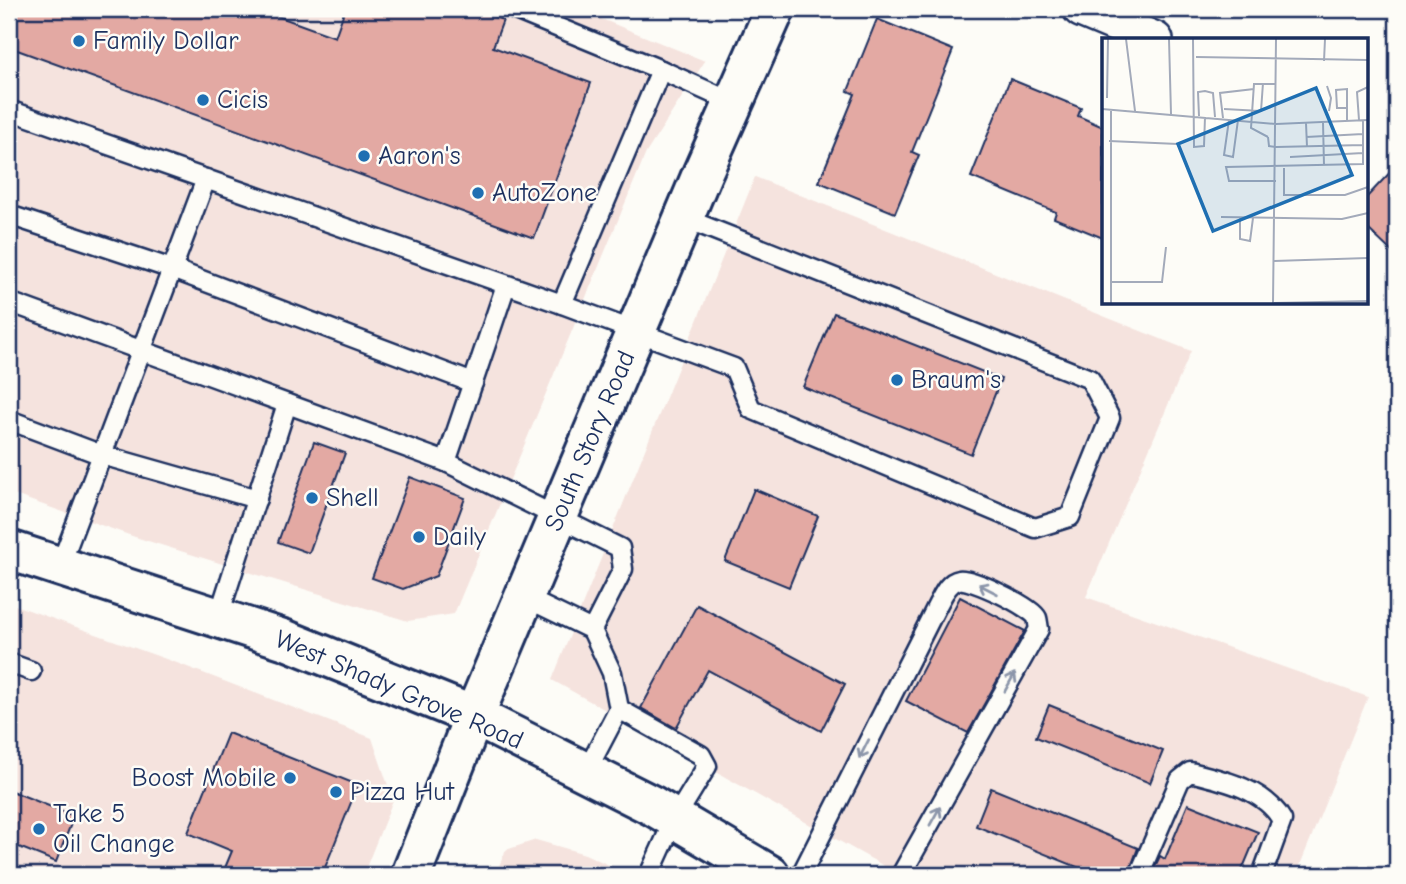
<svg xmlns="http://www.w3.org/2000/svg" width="1406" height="884" viewBox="0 0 1406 884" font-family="'Comic Neue',sans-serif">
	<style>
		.built { fill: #f5e3de }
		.building { fill: #e3a9a3; stroke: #1b2f5e; stroke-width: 2 }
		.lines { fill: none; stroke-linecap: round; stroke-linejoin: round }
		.lane-casing { stroke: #1b2f5e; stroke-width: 23 }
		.street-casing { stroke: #1b2f5e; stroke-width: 40 }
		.secondary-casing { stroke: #1b2f5e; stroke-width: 44 }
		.lane { stroke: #fdfcf7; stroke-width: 18 }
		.street { stroke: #fdfcf7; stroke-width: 35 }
		.secondary { stroke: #fdfcf7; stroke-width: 38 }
		.oneway { stroke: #8c96aa }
		.poi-dot { fill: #1f6fb2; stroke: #fdfcf7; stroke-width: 2.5 }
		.labels { text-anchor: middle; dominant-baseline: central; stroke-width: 5; stroke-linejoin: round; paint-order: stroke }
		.poi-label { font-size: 26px; fill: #1b2f5e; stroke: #fdfcf7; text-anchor: start }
		.street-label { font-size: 26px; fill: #1b2f5e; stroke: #fdfcf7 }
		.inset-road { fill: none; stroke: #a3aaba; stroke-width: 2 }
		.view { fill: #1f6fb2; fill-opacity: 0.15; stroke: #1f6fb2; stroke-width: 3.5 }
		.inset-edge { fill: none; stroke: #1b2f5e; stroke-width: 3.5 }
	</style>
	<rect width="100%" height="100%" fill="#fdfcf7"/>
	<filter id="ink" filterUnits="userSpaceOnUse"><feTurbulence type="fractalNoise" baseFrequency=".0143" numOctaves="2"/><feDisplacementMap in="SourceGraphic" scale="14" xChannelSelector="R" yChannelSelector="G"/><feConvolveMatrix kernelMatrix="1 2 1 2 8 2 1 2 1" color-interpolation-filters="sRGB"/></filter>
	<g filter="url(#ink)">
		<!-- built -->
		<g class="built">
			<polygon points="9,9 577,9 705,61 646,153 454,614 408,621 135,537 9,493"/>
			<polygon points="755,177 1191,351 1086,597 1368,697 1296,875 900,875 552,680"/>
			<polygon points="9,603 177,663 372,738 393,800 363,875 9,875"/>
			<polygon points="536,840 585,854 630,875 495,875 506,850"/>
		</g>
		<!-- building -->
		<g class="building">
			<polygon points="9,9 258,9 335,37 345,9 472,9 503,20 493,47 591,83 534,238 9,47"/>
			<polygon points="877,19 953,50 912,152 919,155 895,213 819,182 855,94 848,91"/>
			<polygon points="1010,79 1081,108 1078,116 1103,127 1103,238 1054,218 1056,212 971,177"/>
			<polygon points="1397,165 1397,257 1366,227 1366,198"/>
			<polygon points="834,313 1001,379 971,454 803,387"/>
			<polygon points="314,442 345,453 309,553 278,542"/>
			<polygon points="410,477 465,498 436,576 403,589 372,578"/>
			<polygon points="754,489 818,516 789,587 725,561"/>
			<polygon points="960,597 1025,631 968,733 906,701"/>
			<polygon points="697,605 845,684 821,731 708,670 676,728 641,708"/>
			<polygon points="1049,705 1163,751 1150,783 1036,737"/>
			<polygon points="228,733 358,785 322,875 222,875 232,851 188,833"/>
			<polygon points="991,788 1138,848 1128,875 1097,875 976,826"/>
			<polygon points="9,790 74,816 56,862 9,843"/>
			<polygon points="1188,804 1258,832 1240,875 1151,875 1160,856 1165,859"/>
		</g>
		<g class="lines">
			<!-- lane casing -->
			<g class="lane-casing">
				<g id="lane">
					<polyline points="513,9 661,70 562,304"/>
					<polyline points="661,70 734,103"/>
					<polyline points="9,110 562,304 734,368 751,409 1035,528 1070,517 1110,418 1090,379 684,218"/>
					<polyline points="9,215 172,269 473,383"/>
					<polyline points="9,302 446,462 620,548 623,569 592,630"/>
					<polyline points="9,420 102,455 257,499"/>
					<polyline points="446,462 506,285"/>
					<polyline points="60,566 206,179"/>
					<polyline points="524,597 592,630 612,673 619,709 701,755 707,766 674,820 649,875"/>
					<polyline points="218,618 287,404"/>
					<polyline points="9,663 31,671"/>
					<polyline points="586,772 619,709"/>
					<path d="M801,875L938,604C943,595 948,582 959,580C970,577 1032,607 1037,618C1038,621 1038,625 1039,629L901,875"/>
					<path d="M1139,875L1180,780L1190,772C1223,780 1264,789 1282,820L1262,875"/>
				</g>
			</g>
			<!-- street casing -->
			<g class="street-casing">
				<polyline id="street" points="1081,9 1155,40"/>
			</g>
			<!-- secondary casing -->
			<g class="secondary-casing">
				<g id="secondary">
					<polyline points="9,550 286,640 474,716 653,806 770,875"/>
					<polyline points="411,875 474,716 702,174 775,9"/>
				</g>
			</g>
			<!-- lane -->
			<use href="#lane" class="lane"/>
			<!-- street -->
			<use href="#street" class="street"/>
			<!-- secondary -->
			<use href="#secondary" class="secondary"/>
		</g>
		<!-- one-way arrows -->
		<defs><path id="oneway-shaft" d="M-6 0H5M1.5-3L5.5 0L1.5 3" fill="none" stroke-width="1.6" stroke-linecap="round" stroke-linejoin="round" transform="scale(1.75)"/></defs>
		<g class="oneway">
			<use href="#oneway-shaft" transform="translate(988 589) rotate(-153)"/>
			<use href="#oneway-shaft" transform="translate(1010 682) rotate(-61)"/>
			<use href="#oneway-shaft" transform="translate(864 749) rotate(117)"/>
			<use href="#oneway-shaft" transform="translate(935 816) rotate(-61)"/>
		</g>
	</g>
	<!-- markers -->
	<g class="poi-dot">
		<circle cx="79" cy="41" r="7"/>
		<circle cx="203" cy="100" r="7"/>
		<circle cx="364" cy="156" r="7"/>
		<circle cx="478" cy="193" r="7"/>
		<circle cx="897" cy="380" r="7"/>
		<circle cx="312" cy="498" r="7"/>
		<circle cx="419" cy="537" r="7"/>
		<circle cx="290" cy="778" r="7"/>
		<circle cx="336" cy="792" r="7"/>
		<circle cx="39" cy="829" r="7"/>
	</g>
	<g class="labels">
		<!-- poi labels -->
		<g class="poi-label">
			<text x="93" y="41">Family Dollar</text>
			<text x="217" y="100">Cicis</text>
			<text x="378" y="156">Aaron's</text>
			<text x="492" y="193">AutoZone</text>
			<text x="911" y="380">Braum's</text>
			<text x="326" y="498">Shell</text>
			<text x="433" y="537">Daily</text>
			<text x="276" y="778" text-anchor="end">Boost Mobile</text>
			<text x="350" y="792">Pizza Hut</text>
			<text x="53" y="814">Take 5<tspan x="53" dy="30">Oil Change</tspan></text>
		</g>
		<!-- street labels -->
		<g class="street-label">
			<text transform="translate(590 441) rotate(-67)">South Story Road</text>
			<text transform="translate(399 690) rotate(23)">West Shady Grove Road</text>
		</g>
	</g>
	<!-- overview -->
	<g transform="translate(1102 38)">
		<rect width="266" height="266" fill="#fdfcf7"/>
		<path class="inset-road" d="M24,1L33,73M67,1L69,76M91,1L92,109L102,108L103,79M94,19L266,22M222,23L223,1M225,48L229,60L227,73M5,60L6,1M245,70H235L234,52L245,51V83M0,71L174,86L266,82M122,71L159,73L161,45M9,73V265M97,78L96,54L103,53L111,55L113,79M121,80L118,55L152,51M127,82L122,117L131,119L136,82M257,82L255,54L266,49M221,84L222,128M204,85L205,109M166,99L167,108L174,109L261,107V82M166,99L149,90L152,46H173M204,99L261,96M7,103L76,106M188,119L261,115M182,130V157H243L266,149M174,143H127L124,129L261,126V107M119,179L240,181L266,175M138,179V201L148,203L151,180M172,223L266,220M9,244H60L64,209M171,265L266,263M171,265L174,1"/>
		<path class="view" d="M214,50L250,137L111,193L76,106Z"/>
		<rect width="266" height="266" class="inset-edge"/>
	</g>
	<!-- margin -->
	<rect width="1406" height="884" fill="none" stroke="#fdfcf7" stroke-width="35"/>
	<rect x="18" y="18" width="1371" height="849" fill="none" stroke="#1b2f5e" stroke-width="2.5" filter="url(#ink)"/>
</svg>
